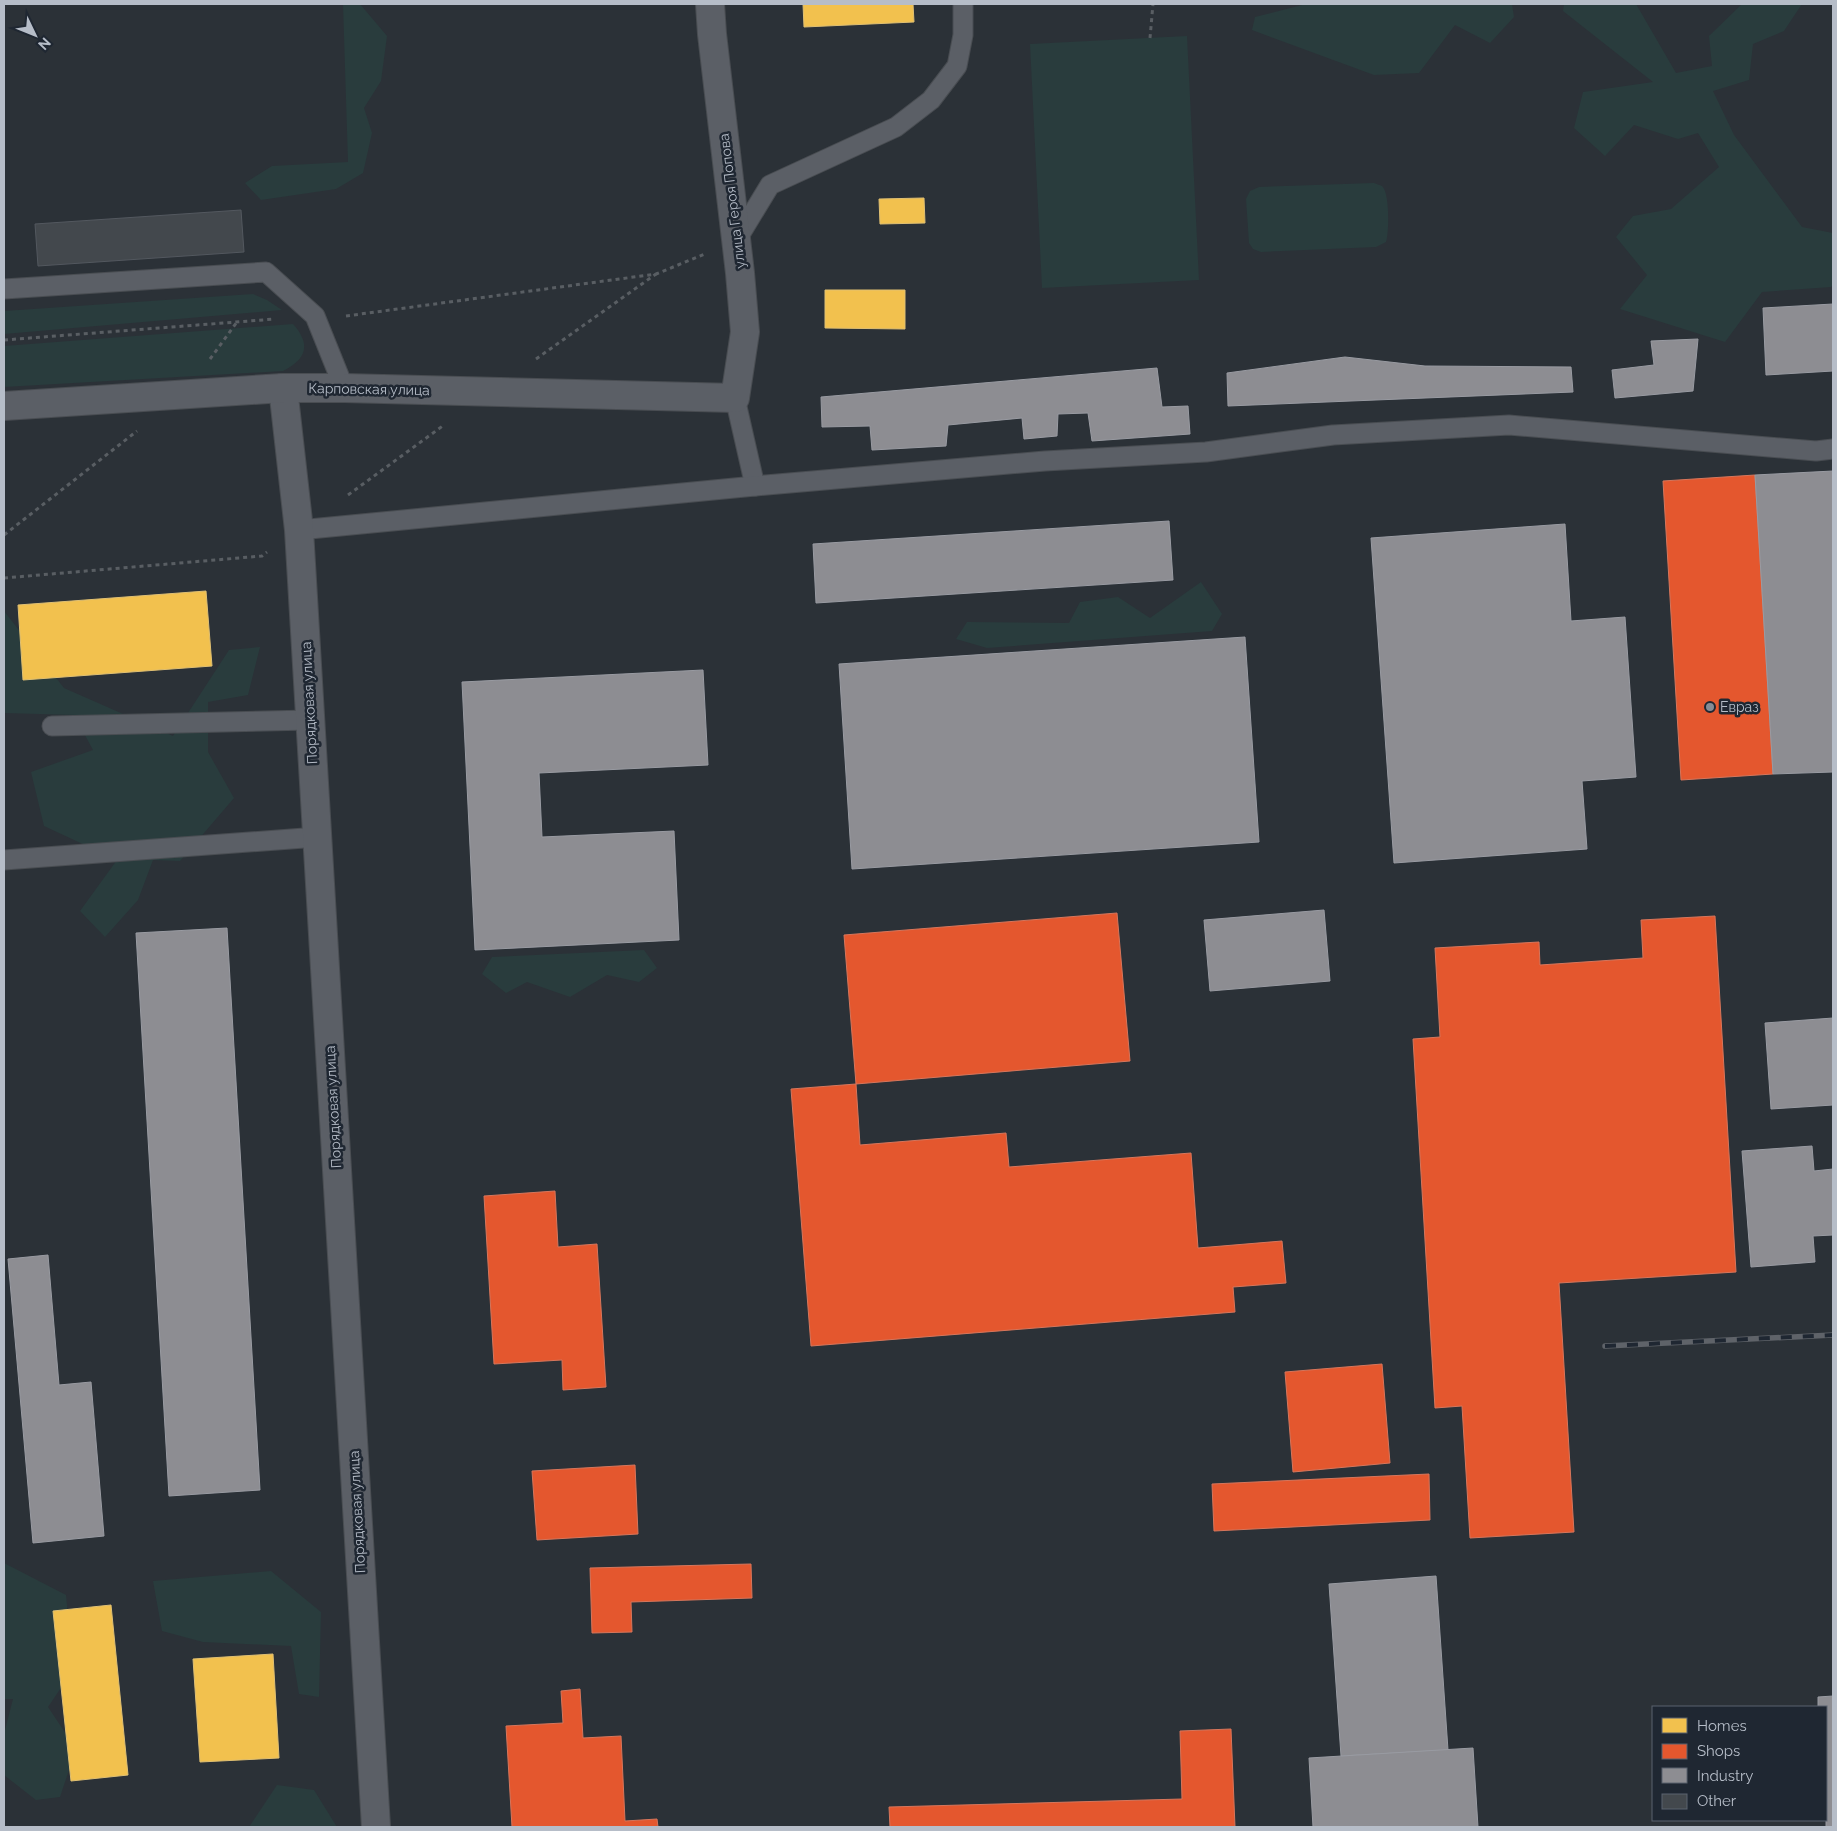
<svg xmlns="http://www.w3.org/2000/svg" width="1837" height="1831" viewBox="0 0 1837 1831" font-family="Raleway,sans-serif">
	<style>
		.green { fill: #293c3d }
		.homes { fill: #f2c14e; stroke: #e0c073 }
		.shops { fill: #e4572e; stroke: #d6765c }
		.industry { fill: #8d8d92; stroke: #999ba2 }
		.building { fill: #43484d; stroke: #53585f }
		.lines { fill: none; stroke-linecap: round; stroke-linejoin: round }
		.lane-casing { stroke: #494d52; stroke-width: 21 }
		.street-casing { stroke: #494d52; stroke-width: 30 }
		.path { stroke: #595e63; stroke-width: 3; stroke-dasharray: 4 4; stroke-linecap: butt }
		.lane { stroke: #5b5f66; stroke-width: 19 }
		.street { stroke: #5b5f66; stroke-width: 28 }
		.rail-casing { stroke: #5f6369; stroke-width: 5.5 }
		.rail { stroke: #1f2732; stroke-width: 4; stroke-dasharray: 11; stroke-linecap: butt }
		.poi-dot { fill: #858c95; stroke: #1f2732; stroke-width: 2 }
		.labels { text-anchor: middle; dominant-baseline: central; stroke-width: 5; stroke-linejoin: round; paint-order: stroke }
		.street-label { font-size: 14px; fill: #b6bdc8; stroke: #1f2732 }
		.poi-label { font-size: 14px; fill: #b6bdc8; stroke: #1f2732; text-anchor: start }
	</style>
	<rect width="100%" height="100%" fill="#2b3137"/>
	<!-- green -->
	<g class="green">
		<polygon points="343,4 360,4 387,36 381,81 364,108 372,133 363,173 336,189 261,200 245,183 272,166 348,162"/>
		<polygon points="1306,4 1512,4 1514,17 1490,43 1455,25 1419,73 1374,75 1252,30 1255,17"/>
		<polygon points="1564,4 1636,4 1676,73 1712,66 1709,36 1742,4 1802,4 1784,31 1753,44 1749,80 1713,91 1734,135 1802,227 1833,233 1833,285 1831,287 1762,292 1725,342 1620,309 1647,275 1616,237 1633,216 1671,209 1719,167 1698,133 1678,139 1634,125 1605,156 1574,128 1583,92 1653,82 1563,11"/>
		<polygon points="1187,36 1199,280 1042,288 1030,44"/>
		<path d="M1374,183C1376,184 1380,185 1382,186C1390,193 1389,233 1386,242L1376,247L1261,252L1253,249L1249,243L1246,199L1250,191L1259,187Z"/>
		<polygon points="253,294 267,300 282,310 4,334 4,311"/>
		<path d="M293,324C311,344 307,359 283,371L4,387V346Z"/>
		<polygon points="1201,582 1222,614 1212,631 987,648 956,639 967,622 1069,623 1080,602 1118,597 1150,618"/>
		<polygon points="4,611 64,688 173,736 229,650 260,647 248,695 208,702 208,752 234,798 180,861 153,860 138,900 105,937 80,911 117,860 44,826 31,772 93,750 74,715 4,713"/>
		<polygon points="644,950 657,968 639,982 607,975 570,997 527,982 506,993 482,974 492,957"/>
		<polygon points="4,1563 66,1595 73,1670 48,1707 76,1749 60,1797 36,1800 4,1775 4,1734 13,1699 4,1699"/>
		<polygon points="271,1571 321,1612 319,1697 299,1694 291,1646 203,1642 162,1631 153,1581"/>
		<polygon points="277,1785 314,1790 337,1827 249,1827"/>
	</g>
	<!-- homes -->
	<g class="homes">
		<polygon points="803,4 913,4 914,22 804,27"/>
		<polygon points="924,198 925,223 880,224 879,199"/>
		<polygon points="825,290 905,290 905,329 825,328"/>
		<polygon points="206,591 212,666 23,680 18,605"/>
		<polygon points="111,1605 128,1775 71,1781 53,1611"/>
		<polygon points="273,1654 279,1758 200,1762 193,1659"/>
	</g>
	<!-- shops -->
	<g class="shops">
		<polygon points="1755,475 1773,774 1681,780 1663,481"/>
		<polygon points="1117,913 1130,1061 856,1084 844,935"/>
		<polygon points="1715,916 1736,1272 1559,1283 1574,1532 1470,1538 1462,1406 1435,1408 1413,1039 1440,1037 1435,948 1539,942 1540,965 1643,958 1641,920"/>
		<polygon points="856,1084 860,1145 1006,1133 1009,1167 1191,1153 1198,1248 1282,1241 1286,1283 1233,1287 1235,1312 811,1346 791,1089"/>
		<polygon points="555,1191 558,1247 597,1244 606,1387 563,1390 562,1360 494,1364 484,1196"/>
		<polygon points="1382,1364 1390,1463 1293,1472 1285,1372"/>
		<polygon points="635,1465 638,1534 537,1540 532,1471"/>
		<polygon points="1429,1474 1430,1520 1214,1531 1212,1484"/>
		<polygon points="751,1564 752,1598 631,1602 632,1632 592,1633 590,1568"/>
		<polygon points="580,1689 583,1738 621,1736 625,1821 657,1819 658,1827 512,1827 506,1726 563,1723 561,1691"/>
		<polygon points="1231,1729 1235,1827 890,1827 889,1807 1182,1799 1180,1731"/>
	</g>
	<!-- industry -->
	<g class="industry">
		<polygon points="1833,304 1833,371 1766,375 1763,308"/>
		<polygon points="1698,339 1693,391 1615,398 1612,370 1654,365 1651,341"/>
		<polygon points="1345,357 1425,366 1571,367 1573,392 1228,406 1227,373"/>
		<polygon points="1157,368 1162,407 1188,406 1190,434 1092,441 1088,413 1058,414 1057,436 1024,439 1022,418 948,425 946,446 872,450 870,426 822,427 821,397"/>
		<polygon points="1833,471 1833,772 1773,774 1755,475"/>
		<polygon points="1169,521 1173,580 816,603 813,544"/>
		<polygon points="1565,524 1571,621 1625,617 1636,777 1582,781 1587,849 1394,863 1371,538"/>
		<polygon points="1245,637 1259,842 852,869 839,664"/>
		<polygon points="703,670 708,765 539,773 542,837 674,831 679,940 475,950 462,682"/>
		<polygon points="1324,910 1330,981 1210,991 1204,920"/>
		<polygon points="227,928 260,1490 169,1496 136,933"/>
		<polygon points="1833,1018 1833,1105 1771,1109 1765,1023"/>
		<polygon points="1812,1146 1814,1171 1833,1169 1833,1235 1813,1236 1815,1262 1751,1267 1742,1151"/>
		<polygon points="48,1255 59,1385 91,1382 104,1536 33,1543 8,1259"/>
		<polygon points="1436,1576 1448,1750 1341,1756 1329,1584"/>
		<polygon points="1833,1696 1833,1827 1826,1827 1826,1707 1818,1707 1818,1697"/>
		<polygon points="1473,1748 1478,1827 1313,1827 1309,1758"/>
	</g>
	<!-- building -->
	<polygon class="building" points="241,210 244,252 38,266 35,224"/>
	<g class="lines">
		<!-- lane casing -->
		<g class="lane-casing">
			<g id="lane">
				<polyline points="736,241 770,185 896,127 931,100 957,66 963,35 963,4"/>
				<polyline points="4,289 266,272 315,316 344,388"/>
				<polyline points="735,398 755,486"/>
				<polyline points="299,530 755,486 1045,461 1206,452 1333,435 1509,425 1816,451 1833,449"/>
				<polyline points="52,726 310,720"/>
				<polyline points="4,860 318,837"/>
			</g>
		</g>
		<!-- street casing -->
		<g class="street-casing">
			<g id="street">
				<polyline points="283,388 299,530 376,1827"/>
				<polyline points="4,406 283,388 344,388 735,398 745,332 740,273 712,34 710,4"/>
			</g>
		</g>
		<!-- path -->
		<g class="path">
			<polyline points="1150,38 1153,4"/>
			<polyline points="346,316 656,274 705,254"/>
			<polyline points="4,340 275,319"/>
			<polyline points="210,359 237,322"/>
			<polyline points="536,359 656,274"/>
			<polyline points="348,495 444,425"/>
			<polyline points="4,535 137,431"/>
			<polyline points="4,578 262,556 267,552"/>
		</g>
		<!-- lane -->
		<use href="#lane" class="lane"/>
		<!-- street -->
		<use href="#street" class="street"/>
		<!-- rail casing -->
		<g class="rail-casing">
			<polyline id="rail" points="1605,1346 1833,1335"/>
		</g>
		<!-- rail -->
		<use href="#rail" class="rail"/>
	</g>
	<!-- markers -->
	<circle class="poi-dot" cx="1710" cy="707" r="5"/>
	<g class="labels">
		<!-- street labels -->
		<g class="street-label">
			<text transform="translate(732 201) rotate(-97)">улица Героя Попова</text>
			<text transform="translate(369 389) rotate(1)">Карповская улица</text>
			<text transform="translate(309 703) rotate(-93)">Порядковая улица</text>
			<text transform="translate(333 1107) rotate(-93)">Порядковая улица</text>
			<text transform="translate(357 1512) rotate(-93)">Порядковая улица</text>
		</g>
		<!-- poi labels -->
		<g class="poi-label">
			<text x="1720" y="707">Евраз</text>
		</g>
	</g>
	<!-- border -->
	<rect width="1837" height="1831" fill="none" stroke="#b6bdc8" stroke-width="10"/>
	<!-- legend -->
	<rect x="1652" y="1706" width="175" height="115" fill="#1f2732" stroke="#5b636e"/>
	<rect x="1662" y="1718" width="25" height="15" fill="#f2c14e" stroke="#5b636e"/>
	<text x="1697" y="1731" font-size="15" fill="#b6bdc8">Homes</text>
	<rect x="1662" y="1744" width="25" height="15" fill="#e4572e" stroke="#5b636e"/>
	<text x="1697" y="1756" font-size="15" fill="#b6bdc8">Shops</text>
	<rect x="1662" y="1768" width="25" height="15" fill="#8d8d92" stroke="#5b636e"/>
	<text x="1697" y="1781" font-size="15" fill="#b6bdc8">Industry</text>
	<rect x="1662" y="1794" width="25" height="15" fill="#43484d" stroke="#5b636e"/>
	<text x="1697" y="1806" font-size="15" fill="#b6bdc8">Other</text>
	<!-- north arrow -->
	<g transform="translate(35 35) rotate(133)" stroke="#1f2732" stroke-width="4" paint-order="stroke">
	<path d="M0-4L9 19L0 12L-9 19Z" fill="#b6bdc8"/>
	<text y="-8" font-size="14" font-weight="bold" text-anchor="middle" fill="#b6bdc8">N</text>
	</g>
</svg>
